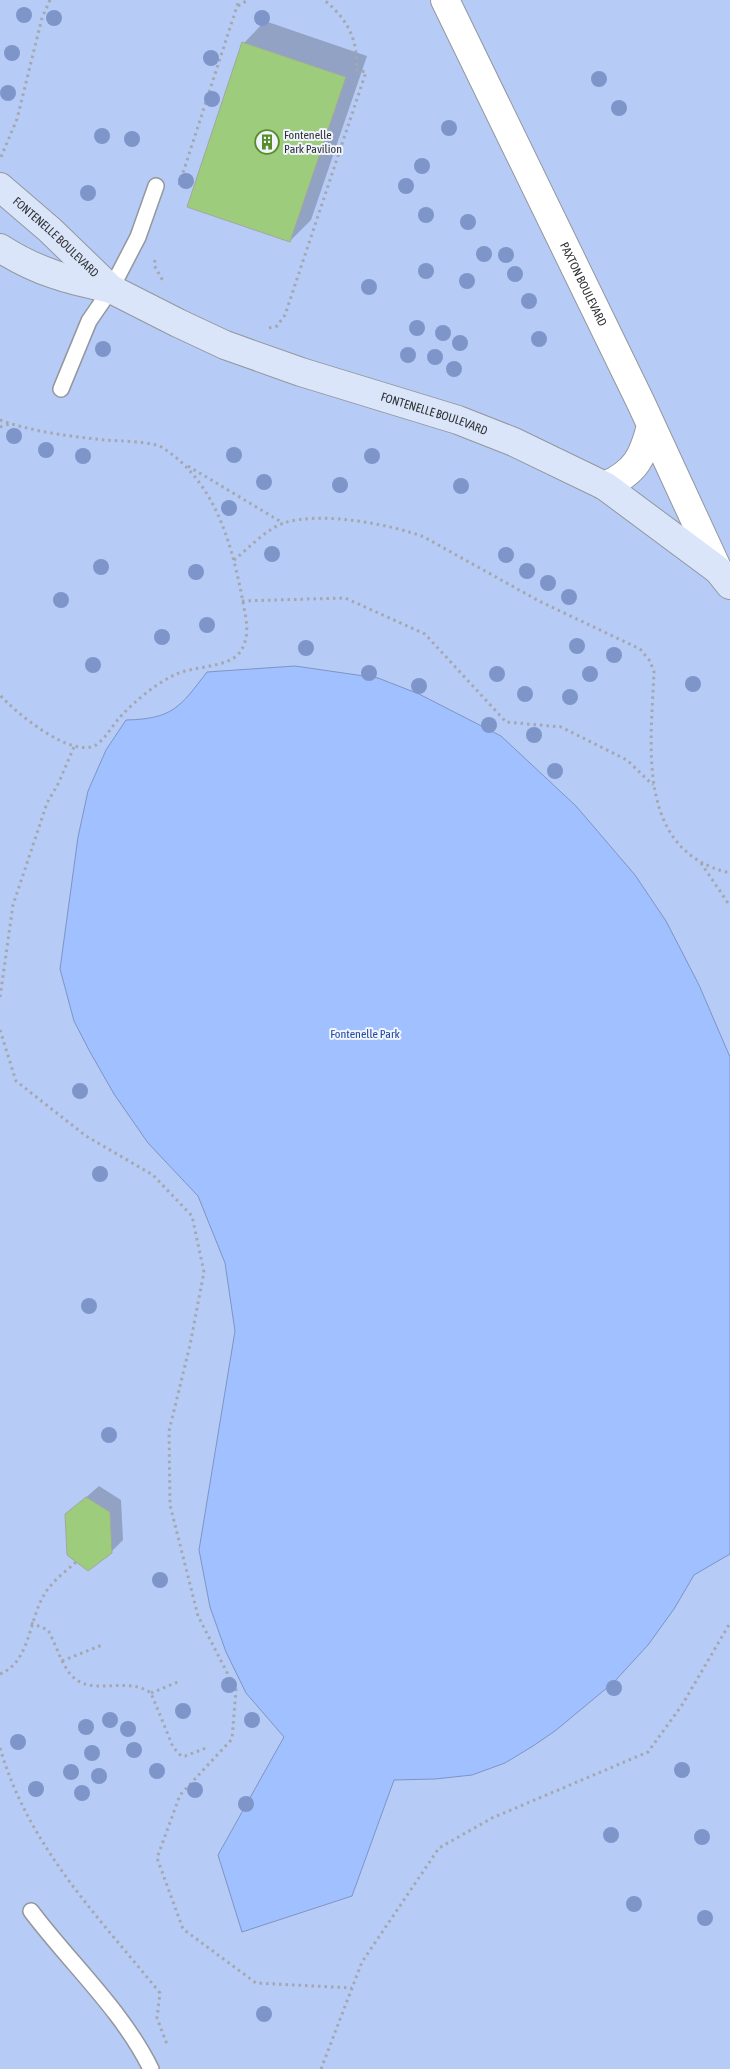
<svg xmlns="http://www.w3.org/2000/svg" width="730" height="2069" viewBox="0 0 730 2069" font-family="'Asap Condensed',sans-serif">
	<style>
		.green { fill: #b6cbf6 }
		.water { fill: #a0c0ff; stroke: #7e95c2 }
		.shadow { fill: #0003 }
		.building { fill: #9dcd7c; stroke: #a3a7a0 }
		.lines { fill: none; stroke-linecap: round; stroke-linejoin: round }
		.service-casing { stroke: #93979e; stroke-width: 18 }
		.tertiary-casing { stroke: #93979e; stroke-width: 30 }
		.secondary-casing { stroke: #93979e; stroke-width: 30 }
		.path { stroke: #a4a8ae; stroke-width: 3; stroke-dasharray: 2.5 4; stroke-linecap: butt }
		.service { stroke: #fff; stroke-width: 15 }
		.tertiary { stroke: #fff; stroke-width: 28 }
		.secondary { stroke: #dbe5f9; stroke-width: 28 }
		.tree { fill: #7e95c9 }
		.labels { text-anchor: middle; dominant-baseline: central; stroke-width: 4; stroke-linejoin: round; paint-order: stroke }
		.poi-label { font-size: 12px; fill: #303235; stroke: #f0f4fc; text-anchor: start }
		.street-label { font-size: 12px; fill: #303235; stroke: #f0f4fc }
		.park-label { font-size: 12px; fill: #2148a0; stroke: #f0f4fc }
	</style>
	<rect width="100%" height="100%" fill="#f0f4fc"/>
	<!-- green -->
	<rect class="green" x="0" y="0" width="730" height="2069"/>
	<!-- water -->
	<path class="water" d="M295,666L378,678L419,694L501,736L576,806L635,875L666,921L699,985L730,1057V1554L694,1575L674,1609L648,1645L614,1682L555,1731L533,1746L505,1763L472,1775L435,1779L394,1780L352,1896L242,1932L218,1855L284,1737L246,1693L226,1652L210,1607L199,1550L235,1331L225,1263L198,1196L148,1143L114,1094L90,1052L74,1021L60,969L78,837L88,791L106,750L126,720C173,719 180,707 207,672Z"/>
	<!-- shadow -->
	<g class="shadow">
		<polygon points="265,21 367,56 311,220 290,241 244,43"/>
		<polygon points="99,1486 121,1500 123,1540 111,1552 67,1514"/>
	</g>
	<!-- building -->
	<g class="building">
		<polygon points="242,42 346,77 290,242 187,207"/>
		<polygon points="86,1497 110,1512 112,1553 88,1571 67,1555 65,1514"/>
	</g>
	<g class="lines">
		<!-- service casing -->
		<g class="service-casing">
			<g id="service">
				<polyline points="61,389 89,321 111,289 138,237 156,186"/>
				<path d="M31,1911C70,1963 122,2010 151,2069"/>
			</g>
		</g>
		<!-- tertiary casing -->
		<g class="tertiary-casing">
			<g id="tertiary">
				<path id="s1" d="M445,0L641,403L718,570"/>
				<path d="M605,486C636,472 643,457 651,426"/>
			</g>
		</g>
		<!-- secondary casing -->
		<g class="secondary-casing">
			<g id="secondary">
				<path id="s2" d="M0,187L50,230L111,289L178,323L225,345L301,372L458,420L514,442L605,486L718,570L730,585"/>
				<path d="M0,248C37,272 69,280 111,289"/>
			</g>
		</g>
		<!-- path -->
		<g class="path">
			<polyline points="238,6 248,0"/>
			<polyline points="1,157 17,119 42,18 50,0"/>
			<polyline points="179,185 239,0"/>
			<polyline points="155,260 154,265 163,281"/>
			<path d="M269,328L277,326L285,315L366,72L356,70C359,41 347,18 324,0"/>
			<path d="M0,420C33,432 69,436 104,440C117,441 153,441 163,448C214,481 231,541 242,597C245,615 252,635 240,652C229,668 192,666 174,675C154,685 135,701 120,717C113,725 105,739 96,745C71,759 15,712 0,695"/>
			<polyline points="0,427 10,424"/>
			<polyline points="188,466 283,523"/>
			<path d="M234,560C249,548 266,529 284,523C320,511 390,524 424,537L539,601L640,649L650,661L654,672C651,746 635,851 730,873"/>
			<polyline points="242,601 345,598 425,634 506,722 561,727 627,760 653,785"/>
			<polyline points="701,863 730,906"/>
			<polyline points="0,997 13,905 47,803 58,784 74,747"/>
			<polyline points="0,1030 16,1081 86,1136 153,1175 192,1216 204,1272 190,1345 169,1431 170,1505 198,1616 236,1690 232,1739 180,1795 157,1858 183,1929 256,1983 352,1988"/>
			<path d="M31,1623L48,1630C56,1644 60,1662 71,1675C92,1698 126,1675 151,1693L173,1747L181,1756H185L206,1748"/>
			<polyline points="62,1661 102,1645"/>
			<path d="M0,1674C30,1662 29,1620 44,1595C51,1582 65,1572 76,1562"/>
			<polyline points="151,1693 180,1681"/>
			<path d="M0,1748C29,1847 97,1915 160,1993L157,2018L168,2047"/>
			<polyline points="321,2069 362,1962 439,1848 492,1818 648,1752 682,1705 730,1623"/>
		</g>
		<!-- service -->
		<use href="#service" class="service"/>
		<!-- tertiary -->
		<use href="#tertiary" class="tertiary"/>
		<!-- secondary -->
		<use href="#secondary" class="secondary"/>
	</g>
	<!-- trees -->
	<g class="tree">
		<circle cx="24" cy="15" r="8"/>
		<circle cx="54" cy="18" r="8"/>
		<circle cx="262" cy="18" r="8"/>
		<circle cx="12" cy="53" r="8"/>
		<circle cx="211" cy="58" r="8"/>
		<circle cx="599" cy="79" r="8"/>
		<circle cx="8" cy="93" r="8"/>
		<circle cx="212" cy="99" r="8"/>
		<circle cx="619" cy="108" r="8"/>
		<circle cx="449" cy="128" r="8"/>
		<circle cx="102" cy="136" r="8"/>
		<circle cx="132" cy="139" r="8"/>
		<circle cx="422" cy="166" r="8"/>
		<circle cx="186" cy="181" r="8"/>
		<circle cx="406" cy="186" r="8"/>
		<circle cx="88" cy="193" r="8"/>
		<circle cx="426" cy="215" r="8"/>
		<circle cx="468" cy="222" r="8"/>
		<circle cx="484" cy="254" r="8"/>
		<circle cx="506" cy="255" r="8"/>
		<circle cx="426" cy="271" r="8"/>
		<circle cx="515" cy="274" r="8"/>
		<circle cx="467" cy="281" r="8"/>
		<circle cx="369" cy="287" r="8"/>
		<circle cx="529" cy="301" r="8"/>
		<circle cx="417" cy="328" r="8"/>
		<circle cx="443" cy="333" r="8"/>
		<circle cx="539" cy="339" r="8"/>
		<circle cx="460" cy="343" r="8"/>
		<circle cx="103" cy="349" r="8"/>
		<circle cx="408" cy="355" r="8"/>
		<circle cx="435" cy="357" r="8"/>
		<circle cx="454" cy="369" r="8"/>
		<circle cx="14" cy="436" r="8"/>
		<circle cx="46" cy="450" r="8"/>
		<circle cx="234" cy="455" r="8"/>
		<circle cx="83" cy="456" r="8"/>
		<circle cx="372" cy="456" r="8"/>
		<circle cx="264" cy="482" r="8"/>
		<circle cx="340" cy="485" r="8"/>
		<circle cx="461" cy="486" r="8"/>
		<circle cx="229" cy="508" r="8"/>
		<circle cx="272" cy="554" r="8"/>
		<circle cx="506" cy="555" r="8"/>
		<circle cx="101" cy="567" r="8"/>
		<circle cx="527" cy="571" r="8"/>
		<circle cx="196" cy="572" r="8"/>
		<circle cx="548" cy="583" r="8"/>
		<circle cx="569" cy="597" r="8"/>
		<circle cx="61" cy="600" r="8"/>
		<circle cx="207" cy="625" r="8"/>
		<circle cx="162" cy="637" r="8"/>
		<circle cx="577" cy="646" r="8"/>
		<circle cx="306" cy="648" r="8"/>
		<circle cx="614" cy="655" r="8"/>
		<circle cx="93" cy="665" r="8"/>
		<circle cx="369" cy="673" r="8"/>
		<circle cx="497" cy="674" r="8"/>
		<circle cx="590" cy="674" r="8"/>
		<circle cx="693" cy="684" r="8"/>
		<circle cx="419" cy="686" r="8"/>
		<circle cx="525" cy="694" r="8"/>
		<circle cx="570" cy="697" r="8"/>
		<circle cx="489" cy="725" r="8"/>
		<circle cx="534" cy="735" r="8"/>
		<circle cx="555" cy="771" r="8"/>
		<circle cx="80" cy="1091" r="8"/>
		<circle cx="100" cy="1174" r="8"/>
		<circle cx="89" cy="1306" r="8"/>
		<circle cx="109" cy="1435" r="8"/>
		<circle cx="160" cy="1580" r="8"/>
		<circle cx="229" cy="1685" r="8"/>
		<circle cx="614" cy="1688" r="8"/>
		<circle cx="183" cy="1711" r="8"/>
		<circle cx="110" cy="1720" r="8"/>
		<circle cx="252" cy="1720" r="8"/>
		<circle cx="86" cy="1727" r="8"/>
		<circle cx="128" cy="1729" r="8"/>
		<circle cx="18" cy="1742" r="8"/>
		<circle cx="134" cy="1750" r="8"/>
		<circle cx="92" cy="1753" r="8"/>
		<circle cx="682" cy="1770" r="8"/>
		<circle cx="157" cy="1771" r="8"/>
		<circle cx="71" cy="1772" r="8"/>
		<circle cx="99" cy="1776" r="8"/>
		<circle cx="36" cy="1789" r="8"/>
		<circle cx="195" cy="1790" r="8"/>
		<circle cx="82" cy="1793" r="8"/>
		<circle cx="246" cy="1804" r="8"/>
		<circle cx="611" cy="1835" r="8"/>
		<circle cx="702" cy="1837" r="8"/>
		<circle cx="634" cy="1904" r="8"/>
		<circle cx="705" cy="1918" r="8"/>
		<circle cx="264" cy="2014" r="8"/>
	</g>
	<!-- icons -->
	<defs>
		<g id="building-ring" transform="scale(1.25)"><circle r="9.5" fill="#f0f4fc" stroke="#578d28" stroke-width="1.5"/><path d="M-4-6H4V6H1V3H-1V6H-4ZM-2.5-4.3h1.7v1.8h-1.7ZM.8-4.3h1.7v1.8H.8ZM-2.5-1h1.7V.8h-1.7ZM.8-1h1.7V.8H.8Z" fill="#578d28"/></g>
	</defs>
	<g fill-rule="evenodd">
		<use href="#building-ring" x="267" y="142"/>
	</g>
	<g class="labels">
		<!-- poi labels -->
		<g class="poi-label">
			<text x="284" y="135">Fontenelle<tspan x="284" dy="14">Park Pavilion</tspan></text>
		</g>
		<!-- street labels -->
		<g class="street-label">
			<text stroke="none"><textPath href="#s2" startOffset="75">FONTENELLE BOULEVARD</textPath></text>
			<text stroke="none"><textPath href="#s1" startOffset="316">PAXTON BOULEVARD</textPath></text>
			<text stroke="none"><textPath href="#s2" startOffset="498">FONTENELLE BOULEVARD</textPath></text>
		</g>
		<!-- park labels -->
		<g class="park-label">
			<text x="365" y="1034">Fontenelle Park</text>
		</g>
	</g>
</svg>
